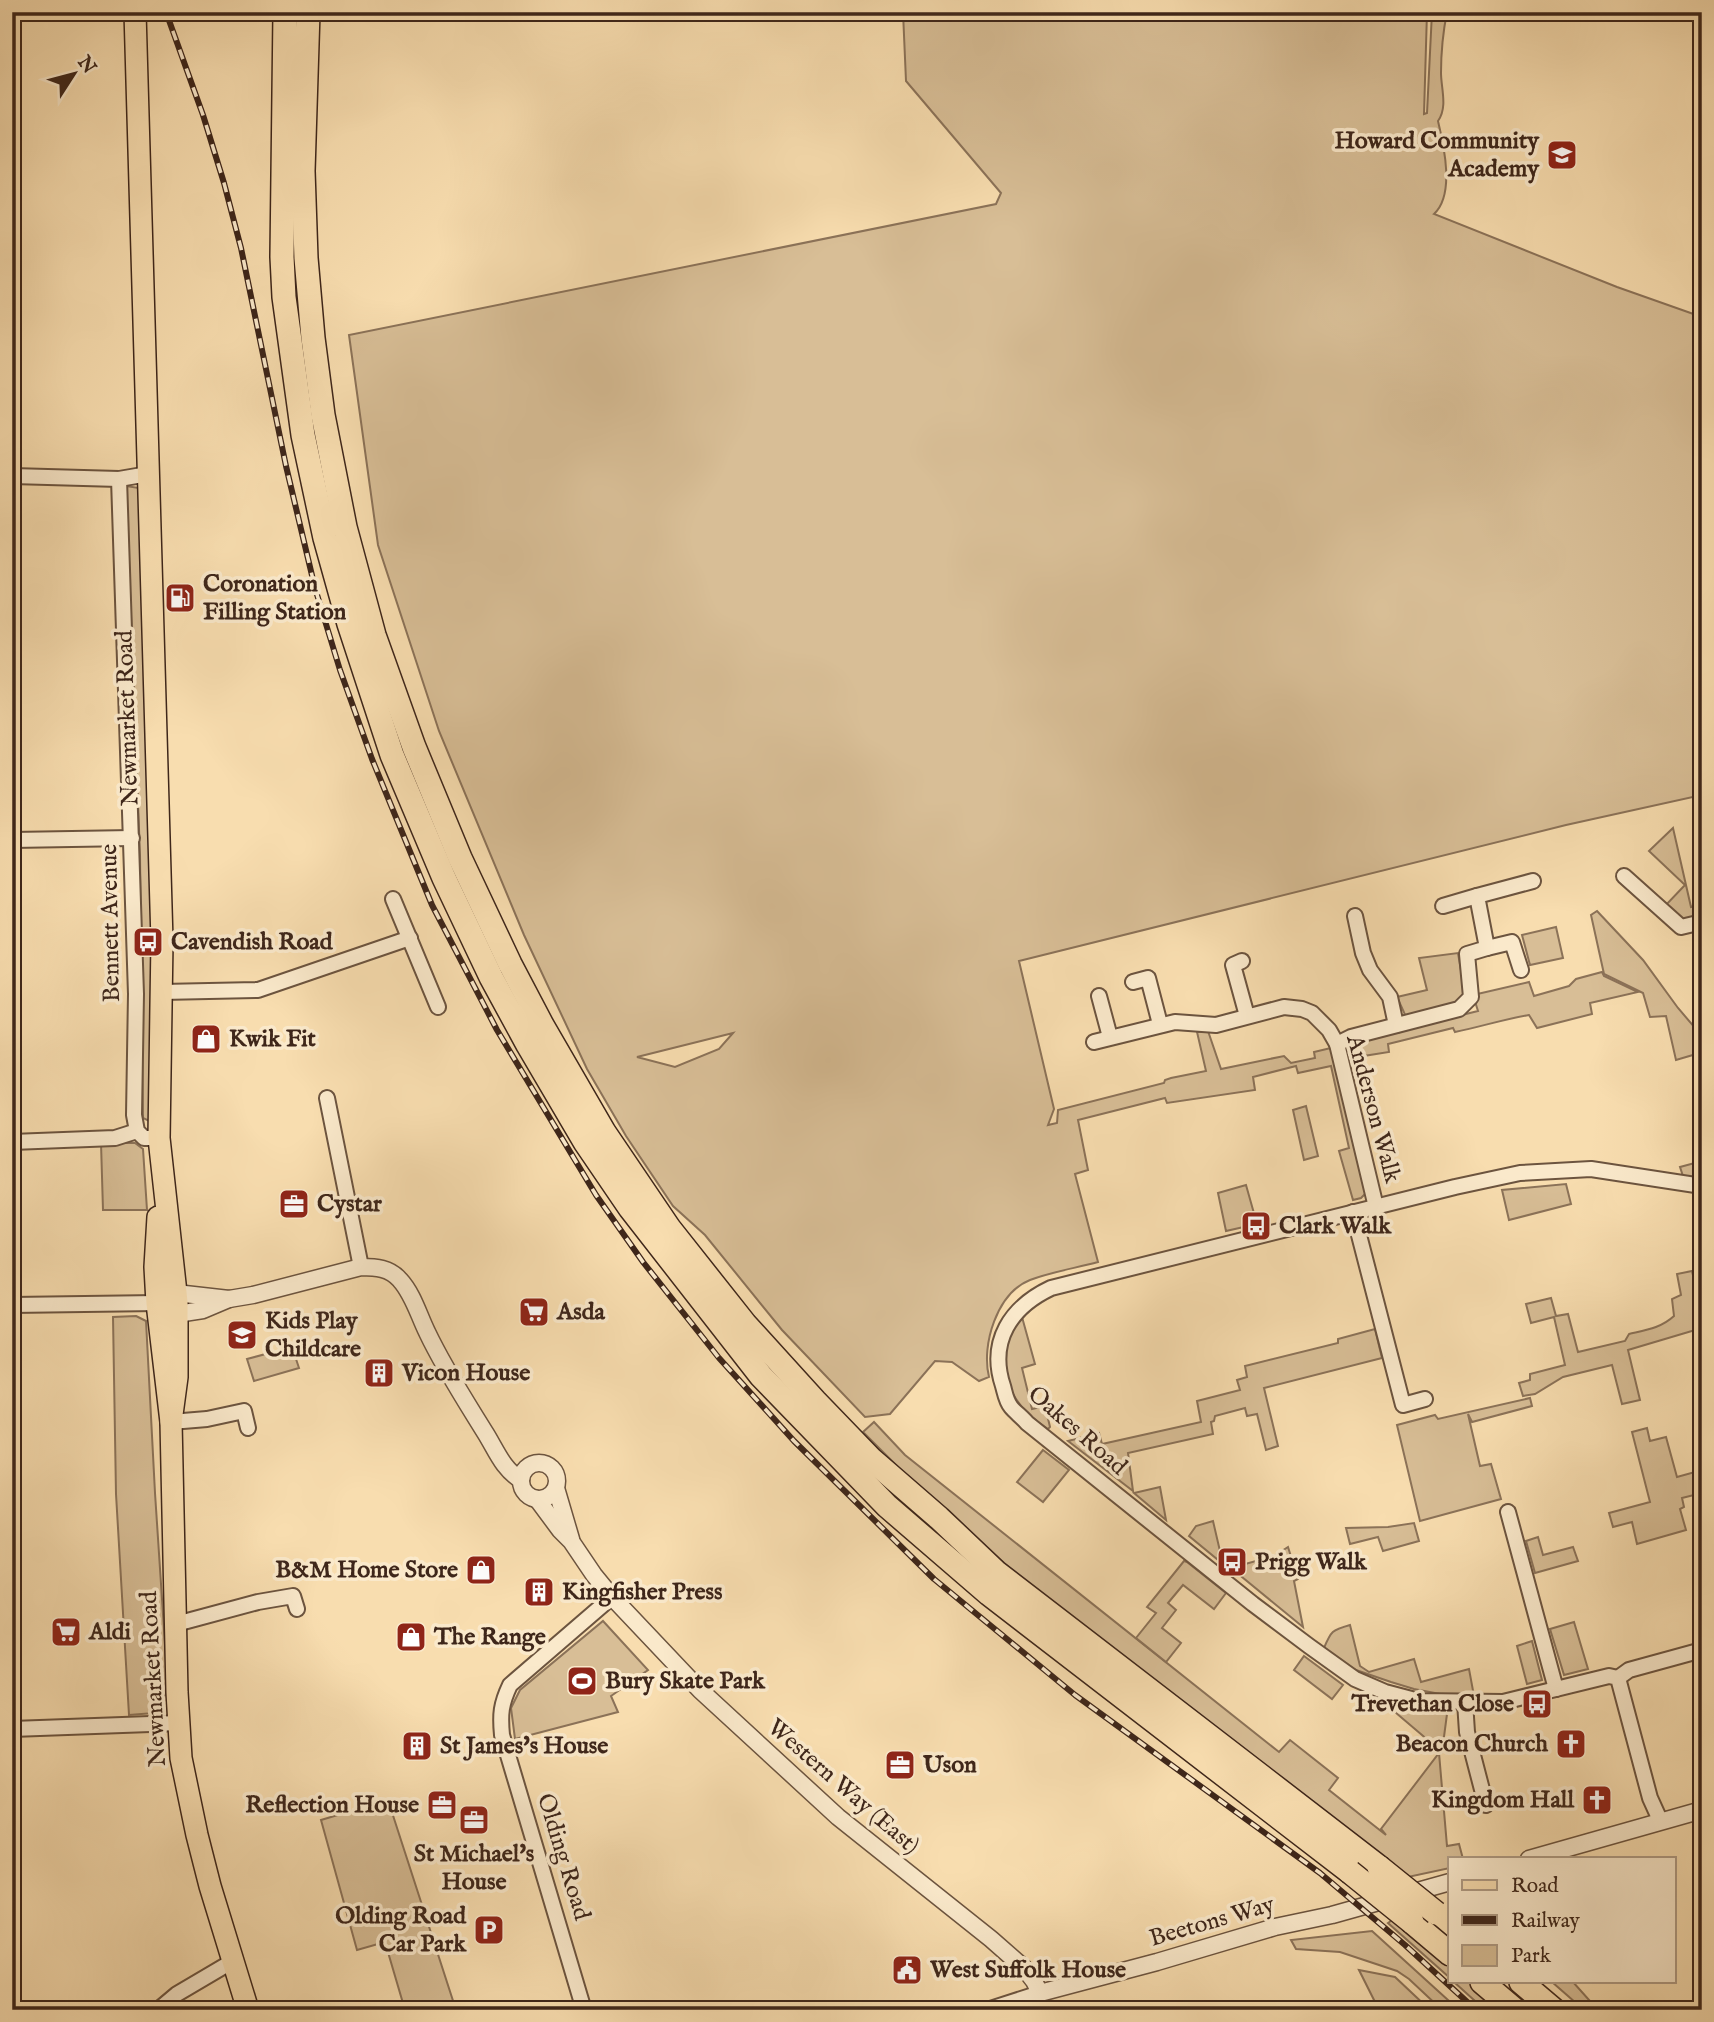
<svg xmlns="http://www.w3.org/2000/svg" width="1714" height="2022" viewBox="0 0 1714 2022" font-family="'IM FELL English',serif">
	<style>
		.green { fill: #d8be96; stroke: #8b7258; stroke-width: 2; fill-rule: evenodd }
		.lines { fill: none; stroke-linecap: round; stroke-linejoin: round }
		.minor-casing { stroke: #6c543f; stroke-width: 18 }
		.tertiary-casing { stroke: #6c543f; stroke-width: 19 }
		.primary-casing { stroke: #3e261a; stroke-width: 24 }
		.trunk-casing { stroke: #3e261a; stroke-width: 26 }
		.minor { stroke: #fae9cb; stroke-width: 14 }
		.tertiary { stroke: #fae9cb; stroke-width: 16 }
		.primary { stroke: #f8ddaf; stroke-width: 21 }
		.trunk { stroke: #f8ddaf; stroke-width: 23 }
		.rail-casing { stroke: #3e261a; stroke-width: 6 }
		.rail { stroke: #fae9cb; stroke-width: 3.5; stroke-dasharray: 10; stroke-linecap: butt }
		.trunk-bridge-casing { stroke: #3e261a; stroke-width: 26; stroke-linecap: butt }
		.trunk-bridge { stroke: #f8ddaf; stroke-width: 23 }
		.labels { text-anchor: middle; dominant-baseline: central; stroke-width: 7; stroke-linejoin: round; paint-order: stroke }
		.poi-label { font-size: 24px; font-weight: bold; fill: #3e261a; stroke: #fae9cb; text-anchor: start }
		.street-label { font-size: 24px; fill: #3e261a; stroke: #fae9cb }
	</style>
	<rect width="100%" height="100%" fill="#f8ddaf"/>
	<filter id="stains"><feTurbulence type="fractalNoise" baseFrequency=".00286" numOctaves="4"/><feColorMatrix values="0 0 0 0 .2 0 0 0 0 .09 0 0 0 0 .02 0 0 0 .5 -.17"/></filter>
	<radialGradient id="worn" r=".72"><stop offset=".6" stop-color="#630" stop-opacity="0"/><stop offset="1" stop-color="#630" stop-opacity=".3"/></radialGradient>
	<!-- green -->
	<g class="green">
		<path d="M903,12H1427L1424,114L1427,113L1432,12H1447C1443,32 1441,52 1441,73C1441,88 1448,107 1438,121C1444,146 1455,195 1434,214L1617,287L1702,317V795L1566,825L1019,961L1054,1109L1048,1125L1057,1123L1058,1110L1164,1083L1165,1080L1171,1078L1206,1071L1197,1032L1208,1031L1221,1069L1284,1056L1291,1063L1315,1058L1314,1052L1335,1047L1366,1193L1361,1198L1353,1200L1339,1151L1349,1148L1331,1066L1298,1073L1296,1066L1253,1077L1255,1090L1167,1103L1165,1098L1078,1120L1088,1170L1075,1174L1098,1262C1076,1268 1051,1272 1030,1280C997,1293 981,1345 989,1377L979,1381L952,1362L935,1361L890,1414L865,1417L782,1330L705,1235L673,1206L626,1136L587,1069L524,935L439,731L378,545L349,335L996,204L1001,193L906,81ZM733,1033L719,1049L675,1067L637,1057Z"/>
		<polygon points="126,486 139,488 155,994 151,1122 143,1118 140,855"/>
		<polygon points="1673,828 1691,907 1702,905 1702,919 1685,923 1663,908 1685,885 1649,851"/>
		<polygon points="1597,911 1643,960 1678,1008 1702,1036 1702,1066 1693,1055 1676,1060 1666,1016 1650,1017 1643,993 1604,974 1591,915"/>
		<polygon points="1556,927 1563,958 1530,965 1522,935"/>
		<polygon points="1458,953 1465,994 1455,1005 1407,1019 1397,997 1427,990 1419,958"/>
		<path d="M1602,972L1604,976L1638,992L1590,1003L1592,1014L1537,1028L1529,1015C1504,1019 1480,1027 1455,1032L1453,1028L1388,1044L1389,1052L1357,1057L1353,1042L1478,1011L1473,995L1529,982L1534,996L1569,986L1576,979Z"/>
		<polygon points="1306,1106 1318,1156 1304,1160 1293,1110"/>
		<polygon points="101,1143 135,1143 143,1149 147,1210 103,1210"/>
		<polygon points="1702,1161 1702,1179 1683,1176 1680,1167"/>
		<polygon points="1566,1184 1571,1204 1509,1220 1502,1190"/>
		<polygon points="1246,1185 1257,1224 1226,1231 1218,1193"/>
		<path d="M1692,1271L1702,1315V1328L1628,1350L1640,1400L1622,1404L1612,1365L1563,1377L1535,1394L1523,1396L1519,1383L1530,1380V1374L1565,1365L1554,1317L1531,1323L1526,1304L1551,1298L1556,1316L1568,1314L1578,1352L1625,1341L1629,1334C1646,1330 1661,1328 1674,1316L1672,1299L1681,1295L1677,1274Z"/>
		<polygon points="136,1316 146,1321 155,1493 168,1690 154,1713 129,1715 116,1494 113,1317"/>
		<path d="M1022,1317L1035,1364L1022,1368L1032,1409L1045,1406L1050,1427L1048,1429C1024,1414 1005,1392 1006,1363C1006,1354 1006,1344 1009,1336C1012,1329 1018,1323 1022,1317Z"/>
		<polygon points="1375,1329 1382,1358 1264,1388 1278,1446 1266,1450 1257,1414 1247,1416 1245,1408 1215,1416 1214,1421 1211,1422 1213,1434 1128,1453 1133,1491 1068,1441 1099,1433 1102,1444 1201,1422 1197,1401 1240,1390 1237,1380 1247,1377 1245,1366 1338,1343 1338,1339"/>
		<polygon points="292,1347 299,1368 254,1381 247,1359"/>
		<polygon points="1530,1398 1532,1406 1472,1422 1468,1414 1480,1466 1491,1464 1501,1499 1420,1521 1397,1425 1435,1415 1438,1419"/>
		<polygon points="874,1422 905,1455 1279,1752 1290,1740 1338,1778 1329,1790 1386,1835 1381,1829 1439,1753 1447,1846 1459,1844 1463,1859 1450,1859 1450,1868 1408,1877 1036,1590 941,1510 863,1432"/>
		<polygon points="1647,1428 1650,1441 1666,1437 1677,1477 1702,1470 1702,1493 1682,1498 1684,1507 1680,1509 1686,1530 1637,1544 1632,1522 1613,1527 1609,1513 1650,1502 1632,1432"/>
		<polygon points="1043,1450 1069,1470 1043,1502 1017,1482"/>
		<polygon points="1160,1487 1166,1520 1134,1493"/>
		<polygon points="1213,1521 1223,1564 1189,1536 1196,1526"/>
		<polygon points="1414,1523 1419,1541 1383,1551 1378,1537 1350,1544 1346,1528 1388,1527"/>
		<polygon points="1538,1537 1543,1555 1573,1547 1578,1561 1535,1573 1526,1541"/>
		<polygon points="1288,1547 1298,1579 1294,1581 1303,1627 1231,1568 1274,1556"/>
		<polygon points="1184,1561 1187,1562 1226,1593 1214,1609 1183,1585 1168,1603 1176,1610 1162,1628 1181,1643 1166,1662 1136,1638 1156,1613 1147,1607"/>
		<polygon points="603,1621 648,1670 611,1696 618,1712 515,1739 511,1708 520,1690"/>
		<polygon points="1574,1622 1588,1669 1564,1675 1550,1629"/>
		<path d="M1350,1625L1360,1666L1369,1672L1414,1659L1421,1682L1469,1669L1474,1696L1440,1694L1414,1689L1391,1682L1353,1669L1324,1648C1331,1631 1332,1630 1350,1625Z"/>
		<polygon points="1532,1641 1542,1680 1527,1684 1517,1646"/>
		<polygon points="1304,1656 1343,1685 1332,1699 1294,1670"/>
		<polygon points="1390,1704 1447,1714 1442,1752 1389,1707"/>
		<polygon points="388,1800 456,2010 405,2010 385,1942 357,1950 321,1820"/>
		<polygon points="1395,1918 1450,1965 1450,1978 1388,1923"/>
		<polygon points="1372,1931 1459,2010 1442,2010 1409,1979 1397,1971 1340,1952 1296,1949 1291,1940"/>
		<polygon points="1359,1970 1395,1977 1430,2010 1379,2010"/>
		<polygon points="1454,1982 1469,1982 1502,2010 1485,2010"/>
		<polygon points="1552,1982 1573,1982 1598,2010 1584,2010"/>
	</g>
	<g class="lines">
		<!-- minor casing -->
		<g class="minor-casing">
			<g id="minor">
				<polyline points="12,476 119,479 148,474"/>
				<polyline points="119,479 136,994 134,1115 137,1131 144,1138 159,1138"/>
				<polyline points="12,840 132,838"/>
				<polyline points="1624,876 1681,927 1702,922"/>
				<polyline points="393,899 438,1007"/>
				<polyline points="1443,906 1477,896"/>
				<polyline points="1355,916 1363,953 1370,970 1390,997 1396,1025"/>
				<polyline points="1487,948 1512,942 1521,970"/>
				<polyline points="1242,961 1233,965 1247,1016"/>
				<polyline points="1133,982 1148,978 1160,1024"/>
				<polyline points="162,992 258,990 410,938"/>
				<polyline points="1099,996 1110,1037"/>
				<polyline points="1094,1042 1175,1022 1216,1025 1284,1007 1302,1009 1312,1013 1329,1030 1337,1044 1376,1207"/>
				<polyline points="1337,1044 1351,1037 1459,1009 1471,997 1467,954 1487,948 1477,896 1533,881"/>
				<polyline points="327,1098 361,1267"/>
				<polyline points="12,1142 115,1138 137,1131"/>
				<polyline points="1353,1212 1403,1405 1425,1399"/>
				<polyline points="12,1305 157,1303"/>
				<polyline points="171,1422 207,1419 244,1411 248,1428"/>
				<polyline points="1508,1512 1556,1689"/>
				<polyline points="176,1624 258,1602 293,1596 297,1609"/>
				<polyline points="1618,1678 1629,1670 1702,1650"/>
				<polyline points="1465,1702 1467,1732 1486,1805"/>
				<polyline points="12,1729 178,1723"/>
				<path d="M1660,1820L1650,1798L1618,1678L1609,1676L1503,1702L1419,1701L1385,1692L1355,1679L1309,1646L1253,1604L1027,1423C1022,1417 1015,1412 1011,1407C1006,1401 1005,1393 1003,1386C988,1341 1011,1307 1051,1288L1455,1187L1520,1173L1591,1169L1702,1186"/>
				<polyline points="158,2010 177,1994 233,1961"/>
				<path d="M584,2010L502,1735C500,1714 501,1704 510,1685L612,1597"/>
				<polyline points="987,2010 1040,1993"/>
			</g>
		</g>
		<!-- tertiary casing -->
		<g class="tertiary-casing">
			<g id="tertiary">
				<polyline points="166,1296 176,1293 229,1299"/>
				<path d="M168,1313L177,1314L203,1310L229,1299L253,1295L361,1267C376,1267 390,1268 400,1280C413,1294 419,1316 427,1332C444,1368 465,1400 486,1434C497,1452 503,1469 521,1480"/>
				<circle cx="539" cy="1481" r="18"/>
				<polyline points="556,1488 571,1539"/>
				<polyline points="537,1499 560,1530 571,1541 594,1575 612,1597 700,1690 838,1817 991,1939 1024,1968 1034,1981 1040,1993 1157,1962 1275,1927 1332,1915 1450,1882"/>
				<polyline points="1529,1859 1702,1810"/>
			</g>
		</g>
		<!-- primary casing -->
		<g class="primary-casing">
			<g id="primary">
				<polyline points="135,12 162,941 159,1138 177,1302 177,1377 171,1422"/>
				<polyline points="158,1217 155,1267 157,1303 171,1422 177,1692 181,1758 197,1835 210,1886 248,2010"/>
			</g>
		</g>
		<!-- trunk casing -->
		<g class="trunk-casing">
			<g id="trunk">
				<polyline points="285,12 282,257 284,297 303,435 325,538 349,624 392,755 444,878 491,977 528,1045 585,1142 630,1208 761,1376 887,1506 989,1594 1350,1872"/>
				<polyline points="308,12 303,171 306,258 313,338 323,415 345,527 374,635 414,747 460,858 510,964 542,1025 604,1132 669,1228 745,1324 815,1401 871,1459 939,1518 996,1572 1379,1867"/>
				<polyline points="1412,1922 1450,1954"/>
				<polyline points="1482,1982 1515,2010"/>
				<polyline points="1521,1982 1554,2010"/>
			</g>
		</g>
		<!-- minor -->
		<use href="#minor" class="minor"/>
		<!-- tertiary -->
		<use href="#tertiary" class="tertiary"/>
		<!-- primary -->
		<use href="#primary" class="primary"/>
		<!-- trunk -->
		<use href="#trunk" class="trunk"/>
		<!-- rail casing -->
		<g class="rail-casing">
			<polyline id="rail" points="166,12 203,115 224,183 241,248 286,466 315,588 340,670 372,759 432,905 497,1030 596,1195 643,1262 719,1358 794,1441 934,1579 1075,1695 1320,1873 1405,1945 1476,2010"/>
		</g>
		<!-- rail -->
		<use href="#rail" class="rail"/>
		<!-- trunk-bridge casing -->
		<g class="trunk-bridge-casing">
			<g id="trunk-bridge">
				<polyline points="1379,1867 1436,1913"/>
				<polyline points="1350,1872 1412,1922"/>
			</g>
		</g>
		<!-- trunk-bridge -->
		<use href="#trunk-bridge" class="trunk-bridge"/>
	</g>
	<!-- icons -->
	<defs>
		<g id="school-square" transform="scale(1.575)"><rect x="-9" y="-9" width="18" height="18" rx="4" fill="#8f2418" stroke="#fae9cb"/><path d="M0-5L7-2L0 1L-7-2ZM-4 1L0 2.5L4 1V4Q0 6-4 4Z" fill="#fff"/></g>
		<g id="fuel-square" transform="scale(1.575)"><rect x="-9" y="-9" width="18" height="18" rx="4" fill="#8f2418" stroke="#fae9cb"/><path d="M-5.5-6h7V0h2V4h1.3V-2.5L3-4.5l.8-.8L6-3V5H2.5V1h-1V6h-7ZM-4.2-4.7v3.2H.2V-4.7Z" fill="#fff"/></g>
		<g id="bus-square" transform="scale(1.575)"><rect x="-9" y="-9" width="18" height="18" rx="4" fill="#8f2418" stroke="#fae9cb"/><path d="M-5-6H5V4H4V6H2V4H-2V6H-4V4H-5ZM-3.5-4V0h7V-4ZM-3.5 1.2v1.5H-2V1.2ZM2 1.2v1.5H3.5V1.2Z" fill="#fff"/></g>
		<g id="shop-square" transform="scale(1.575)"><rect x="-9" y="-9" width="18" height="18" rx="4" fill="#8f2418" stroke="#fae9cb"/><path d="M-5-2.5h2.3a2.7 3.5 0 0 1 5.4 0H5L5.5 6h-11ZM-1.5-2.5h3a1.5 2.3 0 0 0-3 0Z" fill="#fff"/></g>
		<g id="office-square" transform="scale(1.575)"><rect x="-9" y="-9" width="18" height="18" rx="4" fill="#8f2418" stroke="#fae9cb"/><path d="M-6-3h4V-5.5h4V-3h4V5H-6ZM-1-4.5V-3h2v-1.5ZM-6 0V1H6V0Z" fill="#fff"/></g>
		<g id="supermarket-square" transform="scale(1.575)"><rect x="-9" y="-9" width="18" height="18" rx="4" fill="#8f2418" stroke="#fae9cb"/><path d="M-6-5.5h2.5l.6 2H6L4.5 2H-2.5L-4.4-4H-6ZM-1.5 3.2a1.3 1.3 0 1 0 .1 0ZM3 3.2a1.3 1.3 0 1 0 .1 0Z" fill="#fff"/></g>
		<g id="building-square" transform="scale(1.575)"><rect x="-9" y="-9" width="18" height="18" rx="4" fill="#8f2418" stroke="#fae9cb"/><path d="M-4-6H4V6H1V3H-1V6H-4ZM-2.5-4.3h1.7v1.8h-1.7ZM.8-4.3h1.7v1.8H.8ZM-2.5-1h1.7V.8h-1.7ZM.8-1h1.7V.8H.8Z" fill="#fff"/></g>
		<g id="stadium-square" transform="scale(1.575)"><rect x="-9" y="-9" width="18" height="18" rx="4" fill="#8f2418" stroke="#fae9cb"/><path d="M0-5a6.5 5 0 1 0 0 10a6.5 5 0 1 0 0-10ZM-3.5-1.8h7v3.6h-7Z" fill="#fff"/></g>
		<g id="church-square" transform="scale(1.575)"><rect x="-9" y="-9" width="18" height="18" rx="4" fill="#8f2418" stroke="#fae9cb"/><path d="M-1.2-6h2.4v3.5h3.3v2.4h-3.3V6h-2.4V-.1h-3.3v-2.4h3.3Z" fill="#fff"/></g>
		<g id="parking-square" transform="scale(1.575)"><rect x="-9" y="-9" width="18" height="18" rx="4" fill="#8f2418" stroke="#fae9cb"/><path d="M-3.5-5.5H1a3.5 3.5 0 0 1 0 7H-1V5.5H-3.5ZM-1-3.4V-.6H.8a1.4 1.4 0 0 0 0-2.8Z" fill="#fff"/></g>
		<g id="civic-square" transform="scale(1.575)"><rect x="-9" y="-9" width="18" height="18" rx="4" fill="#8f2418" stroke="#fae9cb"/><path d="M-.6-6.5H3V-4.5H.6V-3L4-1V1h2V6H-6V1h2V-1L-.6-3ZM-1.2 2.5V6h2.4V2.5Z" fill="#fff"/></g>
	</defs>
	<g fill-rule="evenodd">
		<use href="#school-square" x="1562" y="155"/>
		<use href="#fuel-square" x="180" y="598"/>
		<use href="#bus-square" x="148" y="942"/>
		<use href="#shop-square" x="206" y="1039"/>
		<use href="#office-square" x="294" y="1204"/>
		<use href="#bus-square" x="1256" y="1226"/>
		<use href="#supermarket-square" x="534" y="1312"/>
		<use href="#school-square" x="242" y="1335"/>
		<use href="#building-square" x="379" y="1373"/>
		<use href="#bus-square" x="1232" y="1562"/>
		<use href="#shop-square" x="481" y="1570"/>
		<use href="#building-square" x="539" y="1592"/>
		<use href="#supermarket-square" x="66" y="1632"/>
		<use href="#shop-square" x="411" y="1637"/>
		<use href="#stadium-square" x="582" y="1681"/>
		<use href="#bus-square" x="1537" y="1704"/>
		<use href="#church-square" x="1571" y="1744"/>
		<use href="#building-square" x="417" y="1746"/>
		<use href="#office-square" x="900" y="1765"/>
		<use href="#church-square" x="1597" y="1800"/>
		<use href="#office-square" x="442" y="1805"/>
		<use href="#office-square" x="474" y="1820"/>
		<use href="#parking-square" x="489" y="1930"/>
		<use href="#civic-square" x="907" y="1970"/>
	</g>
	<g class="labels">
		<!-- poi labels -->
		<g class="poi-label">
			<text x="1539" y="141" text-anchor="end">Howard Community<tspan x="1539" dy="28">Academy</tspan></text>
			<text x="203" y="584">Coronation<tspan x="203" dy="28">Filling Station</tspan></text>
			<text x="171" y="942">Cavendish Road</text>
			<text x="229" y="1039">Kwik Fit</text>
			<text x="317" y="1204">Cystar</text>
			<text x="1279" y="1226">Clark Walk</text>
			<text x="557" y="1312">Asda</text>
			<text x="265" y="1321">Kids Play<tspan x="265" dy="28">Childcare</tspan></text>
			<text x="402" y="1373">Vicon House</text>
			<text x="1255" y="1562">Prigg Walk</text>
			<text x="458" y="1570" text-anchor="end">B&amp;M Home Store</text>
			<text x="562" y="1592">Kingfisher Press</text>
			<text x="89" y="1632">Aldi</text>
			<text x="434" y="1637">The Range</text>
			<text x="605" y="1681">Bury Skate Park</text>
			<text x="1514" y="1704" text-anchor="end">Trevethan Close</text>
			<text x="1548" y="1744" text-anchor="end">Beacon Church</text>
			<text x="440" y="1746">St James's House</text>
			<text x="923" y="1765">Uson</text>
			<text x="1574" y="1800" text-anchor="end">Kingdom Hall</text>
			<text x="419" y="1805" text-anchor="end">Reflection House</text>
			<text x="474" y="1854" text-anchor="middle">St Michael's<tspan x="474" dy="28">House</tspan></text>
			<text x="466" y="1916" text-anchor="end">Olding Road<tspan x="466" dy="28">Car Park</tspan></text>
			<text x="930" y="1970">West Suffolk House</text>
		</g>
		<!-- street labels -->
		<g class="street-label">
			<text transform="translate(128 718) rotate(-92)">Newmarket Road</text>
			<text transform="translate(111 923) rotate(-91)">Bennett Avenue</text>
			<text transform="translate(1373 1109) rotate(75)">Anderson Walk</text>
			<text transform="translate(1077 1431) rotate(41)">Oakes Road</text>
			<text transform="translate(154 1679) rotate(-93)">Newmarket Road</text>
			<text transform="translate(843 1787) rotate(41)">Western Way (East)</text>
			<text transform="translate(563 1857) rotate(73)">Olding Road</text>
			<text transform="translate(1212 1922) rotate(-16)">Beetons Way</text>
		</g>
	</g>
	<!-- margin -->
	<rect width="1714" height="2022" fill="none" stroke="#f8ddaf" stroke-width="42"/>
	<rect x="14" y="14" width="1686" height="1994" fill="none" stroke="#3e261a" stroke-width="3.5"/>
	<rect x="21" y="21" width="1672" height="1980" fill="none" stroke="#3e261a" stroke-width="2"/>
	<!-- legend -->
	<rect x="1448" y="1857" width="228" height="126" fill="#fae9cb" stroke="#af9b84" stroke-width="2"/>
	<rect x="1462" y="1880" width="35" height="10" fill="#f8ddaf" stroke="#af9b84" stroke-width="2"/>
	<text x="1511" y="1892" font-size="21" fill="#3e261a">Road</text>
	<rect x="1462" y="1915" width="35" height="10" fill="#3e261a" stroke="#af9b84" stroke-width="2"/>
	<text x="1511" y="1927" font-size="21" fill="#3e261a">Railway</text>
	<rect x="1462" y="1945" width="35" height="21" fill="#d8be96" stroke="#af9b84" stroke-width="2"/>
	<text x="1511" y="1962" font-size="21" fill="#3e261a">Park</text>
	<!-- north arrow -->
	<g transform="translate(74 74) rotate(54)" stroke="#fae9cb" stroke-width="5" paint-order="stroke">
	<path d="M0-5L12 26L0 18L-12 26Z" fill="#3e261a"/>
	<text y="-10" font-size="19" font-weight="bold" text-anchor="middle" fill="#3e261a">N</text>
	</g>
	<rect width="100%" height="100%" filter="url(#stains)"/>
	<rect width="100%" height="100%" fill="url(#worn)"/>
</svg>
